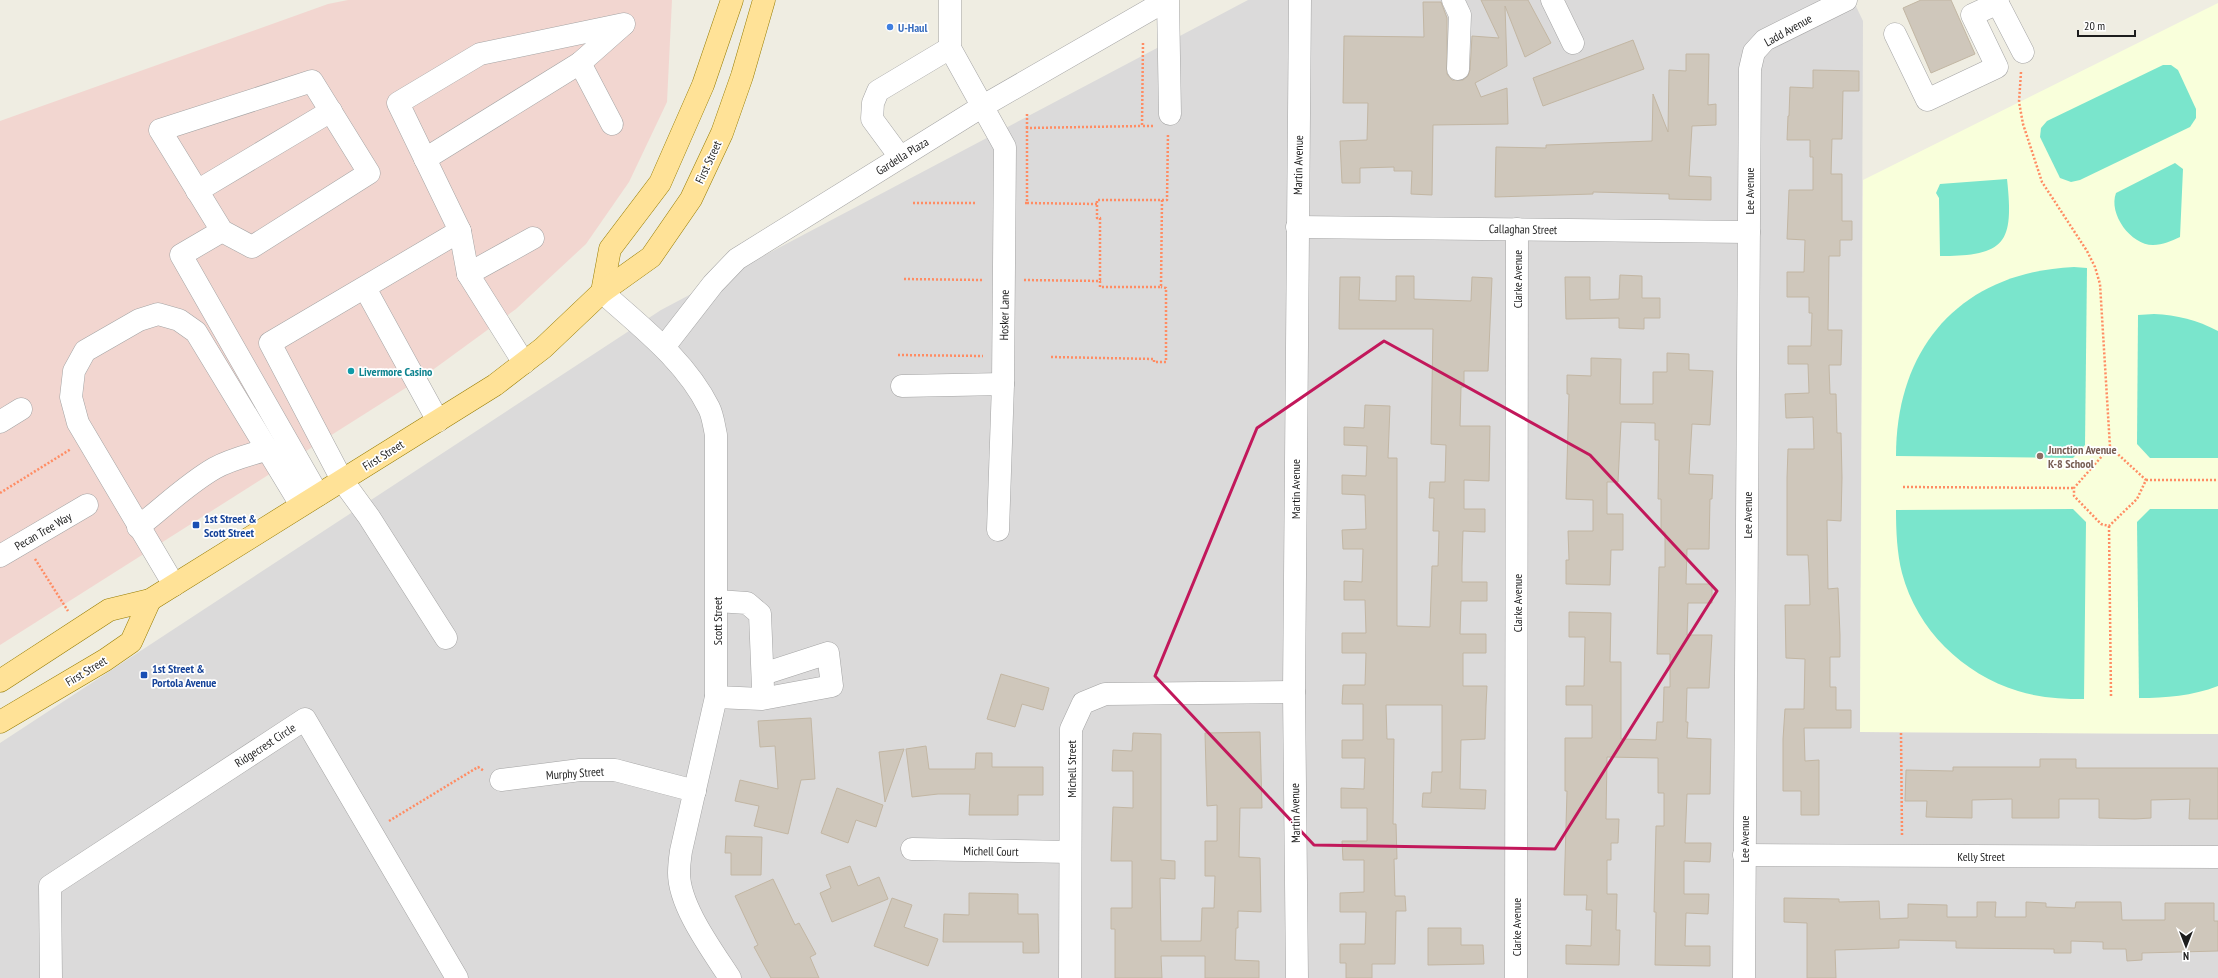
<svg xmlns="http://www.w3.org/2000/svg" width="2218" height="978" viewBox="0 0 2218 978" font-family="'PT Sans Narrow',sans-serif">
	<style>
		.residential { fill: #dbdada }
		.commercial { fill: #f2d6d0 }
		.education { fill: #f9ffdb }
		.pitch { fill: #7ae5cc }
		.building { fill: #cfc7bb; stroke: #c2b6a3 }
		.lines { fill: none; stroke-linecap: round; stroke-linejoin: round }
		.minor-casing { stroke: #a4a4a4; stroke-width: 23 }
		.major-casing { stroke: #967c00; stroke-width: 23 }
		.path { stroke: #ff8c63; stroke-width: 2.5; stroke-dasharray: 2 2; stroke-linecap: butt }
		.minor { stroke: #fff; stroke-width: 22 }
		.major { stroke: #ffe297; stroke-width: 22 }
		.marked { fill: none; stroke: #c2185b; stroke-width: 3; stroke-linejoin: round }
		.shop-dot { fill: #3f7fe0; stroke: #fff; stroke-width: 1.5 }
		.culture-dot { fill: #0f9aa8; stroke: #fff; stroke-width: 1.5 }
		.education-dot { fill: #8d6e63; stroke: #fff; stroke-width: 1.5 }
		.transit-dot { fill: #1a4fb4; stroke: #fff; stroke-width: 1.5 }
		.labels { text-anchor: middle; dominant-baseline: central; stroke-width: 3.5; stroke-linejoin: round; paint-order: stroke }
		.shop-label { font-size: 12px; font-weight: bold; fill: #366cbe; stroke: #fff; text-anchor: start }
		.street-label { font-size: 12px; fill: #1d1d1d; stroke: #fff }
		.culture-label { font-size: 12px; font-weight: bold; fill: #0d838f; stroke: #fff; text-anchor: start }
		.education-label { font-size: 12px; font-weight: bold; fill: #785e54; stroke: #fff; text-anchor: start }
		.transit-label { font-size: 12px; font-weight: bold; fill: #164399; stroke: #fff; text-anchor: start }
	</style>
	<rect width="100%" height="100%" fill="#efede2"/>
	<!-- residential -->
	<polygon class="residential" points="1248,0 1853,0 1863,21 1860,732 2218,734 2218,978 0,978 0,743 661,310"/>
	<!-- commercial -->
	<polygon class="commercial" points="348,0 672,0 667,102 629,182 586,244 516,309 423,377 0,645 0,121 328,4"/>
	<!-- education -->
	<polygon class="education" points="2218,3 2218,734 1860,732 1863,180"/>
	<!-- pitch -->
	<g class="pitch">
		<polygon points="2163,65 2171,65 2178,70 2196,109 2196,118 2190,127 2080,180 2071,182 2060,178 2040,137 2041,128 2047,121"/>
		<path d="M2175,163L2183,169L2180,237C2171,241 2163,245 2153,245C2131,245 2108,214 2116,193Z"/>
		<path d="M2007,179C2014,243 2006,256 1940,256L1939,198L1936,193L1940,184Z"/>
		<path d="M2074,267L2087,268L2085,445L2073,458L1896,456C1896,345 1963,272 2074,267Z"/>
		<path d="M2154,314C2177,315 2197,320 2218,331V458H2150L2137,444L2138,315Z"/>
		<path d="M2073,509L2086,522L2084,699C2062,699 2040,698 2018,691C1963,674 1917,630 1902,573C1897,553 1896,531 1896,510Z"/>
		<path d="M2150,509H2218V686C2192,696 2166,698 2139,698L2137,522Z"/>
	</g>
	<!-- building -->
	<g class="building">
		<polygon points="1481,0 1528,0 1551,43 1525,57 1505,6 1507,66 1475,83 1481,97 1507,88 1508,124 1433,125 1432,195 1411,194 1412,171 1394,171 1394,167 1360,168 1360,183 1342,183 1340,141 1367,140 1368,103 1343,103 1344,36 1424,37 1423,2 1441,2 1447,18 1447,74 1452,80 1463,80 1468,76 1470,70 1472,36 1499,38"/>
		<polygon points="1921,0 1951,0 1975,54 1931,73 1903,8"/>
		<polygon points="1633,40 1644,69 1543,106 1533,78"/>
		<polygon points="1686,54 1709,54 1708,105 1716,104 1716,125 1692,126 1689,176 1711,177 1711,200 1669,199 1669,194 1593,192 1593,194 1495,197 1496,147 1546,148 1546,145 1652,141 1653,94 1668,132 1669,70 1686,71"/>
		<polygon points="1813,70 1859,71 1859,91 1843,91 1842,139 1832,139 1831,174 1842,174 1842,221 1852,221 1852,240 1840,240 1840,256 1829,256 1828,330 1842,330 1841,365 1829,365 1830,394 1836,394 1837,433 1841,433 1842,478 1841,521 1827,520 1828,589 1838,588 1840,635 1840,657 1830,657 1830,687 1836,687 1836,710 1851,710 1851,728 1804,728 1805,761 1819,760 1819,815 1801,815 1801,791 1783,791 1783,739 1785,709 1804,709 1805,659 1786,658 1785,605 1810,605 1809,572 1808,555 1787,555 1787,478 1788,449 1814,449 1813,417 1786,418 1785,394 1809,393 1808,364 1788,364 1788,346 1811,346 1812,313 1809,313 1809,297 1787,297 1787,272 1804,272 1805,240 1787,239 1789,190 1813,190 1813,157 1810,157 1810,140 1787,140 1788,116 1789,116 1790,87 1813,88"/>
		<polygon points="1620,275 1642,276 1642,298 1660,298 1660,318 1644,318 1644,329 1619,328 1619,318 1566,319 1565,277 1590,277 1590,300 1619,299"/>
		<polygon points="1396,276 1414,276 1414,299 1471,301 1472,277 1492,278 1488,371 1464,371 1464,387 1461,387 1460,426 1490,426 1489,481 1464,480 1464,509 1485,509 1485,532 1463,531 1462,566 1462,582 1487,582 1487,601 1461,601 1460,634 1486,634 1486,653 1463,653 1463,686 1487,686 1486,705 1485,739 1461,740 1460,789 1486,790 1485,809 1422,807 1423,793 1431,793 1432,772 1442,772 1442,705 1386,705 1387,739 1394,739 1393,824 1396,824 1397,859 1394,859 1395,896 1405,896 1406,911 1396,911 1395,964 1372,964 1372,978 1346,978 1346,963 1340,963 1340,944 1365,944 1366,912 1340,912 1340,893 1364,892 1364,860 1343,860 1342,841 1367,841 1367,808 1341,808 1341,788 1364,789 1365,758 1342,758 1342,740 1363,740 1363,704 1342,704 1343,685 1365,685 1366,653 1342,653 1342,633 1366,633 1365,600 1344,600 1344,581 1362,582 1363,549 1343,549 1342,530 1366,529 1365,495 1342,494 1342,475 1366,476 1367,446 1344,445 1344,427 1364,428 1365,405 1390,406 1388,458 1397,458 1397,626 1430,627 1432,566 1438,566 1439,531 1433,531 1434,498 1429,498 1430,482 1445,482 1446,445 1431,444 1433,329 1339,329 1340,277 1360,277 1359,300 1396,301"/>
		<polygon points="1667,353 1689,354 1689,370 1713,371 1710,425 1692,424 1689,474 1713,475 1712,499 1710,499 1709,549 1687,549 1686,584 1712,584 1712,603 1688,603 1687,635 1712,635 1709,688 1687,688 1686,722 1688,722 1687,738 1711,739 1710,794 1687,794 1685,843 1711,843 1710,862 1684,861 1684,894 1709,894 1708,914 1686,913 1685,946 1710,946 1710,966 1655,965 1656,912 1654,912 1656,826 1664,826 1664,793 1658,793 1658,758 1607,757 1606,819 1619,819 1618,843 1611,843 1611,860 1607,860 1607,894 1617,894 1616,930 1620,930 1619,965 1566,964 1566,945 1591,946 1592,910 1586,910 1587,895 1564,895 1567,791 1565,791 1565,738 1592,738 1592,705 1566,705 1566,686 1584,686 1585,637 1569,637 1569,612 1611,613 1610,662 1621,662 1621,739 1656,740 1657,722 1663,722 1664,687 1670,687 1670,654 1657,654 1659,567 1665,567 1665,532 1661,532 1661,499 1658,499 1659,440 1655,440 1655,423 1621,422 1618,482 1607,482 1607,514 1623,514 1623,550 1611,550 1610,585 1566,584 1566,560 1569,560 1568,531 1593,531 1593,500 1566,499 1569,394 1567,394 1567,375 1591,376 1591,358 1621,359 1620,404 1653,404 1653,372 1667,372"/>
		<polygon points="1001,674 1049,688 1043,710 1022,704 1015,727 987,719"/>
		<polygon points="811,718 815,779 801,780 788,834 754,826 759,806 735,801 740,780 778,789 775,746 760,747 758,721"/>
		<polygon points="1260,732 1262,808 1240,808 1239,857 1260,858 1261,912 1238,911 1238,928 1236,928 1235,960 1259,961 1259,978 1205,978 1205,956 1161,956 1162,978 1115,978 1115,929 1111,929 1111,908 1132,908 1132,861 1111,861 1113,807 1133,808 1133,771 1112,771 1113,750 1132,751 1133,733 1161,734 1161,860 1175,861 1175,879 1160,878 1161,941 1201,941 1202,908 1214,908 1215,876 1205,876 1205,841 1217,841 1217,805 1207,806 1205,733"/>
		<polygon points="926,746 929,769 975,769 976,753 992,753 992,767 1043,767 1043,795 1018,795 1018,815 969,815 970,794 938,794 912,797 906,749"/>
		<polygon points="904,749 885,802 879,752"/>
		<polygon points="2040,759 2076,759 2076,768 2218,768 2218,819 2189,819 2190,799 2151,800 2151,818 2135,819 2099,818 2099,799 2059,799 2059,818 2012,818 2012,799 1972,800 1972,818 1926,817 1927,801 1905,801 1906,770 1953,771 1953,767 2040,767"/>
		<polygon points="837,788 883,805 876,827 856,820 848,843 821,833"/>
		<polygon points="726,836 762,837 761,875 731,875 731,853 725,853"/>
		<polygon points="850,866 858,886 879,877 888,899 832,922 820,893 831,888 826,875"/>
		<polygon points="773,879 795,925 799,923 816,954 810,957 819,978 771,978 754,947 758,945 735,896"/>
		<polygon points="969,893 1018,894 1018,914 1038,914 1039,953 1023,953 1023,942 943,942 944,914 969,915"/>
		<polygon points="892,898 912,905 904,927 938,939 928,966 874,946"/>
		<polygon points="1784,898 1839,899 1839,902 1879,901 1880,919 1908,918 1908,904 1947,905 1947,917 1977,917 1977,902 1996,902 1995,917 2026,917 2026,902 2046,903 2046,907 2075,908 2076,902 2121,902 2122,920 2165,920 2165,903 2214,903 2214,921 2218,921 2218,951 2142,953 2142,960 2127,961 2126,949 2103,949 2103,942 2071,941 2071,953 2054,953 2054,949 1956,948 1956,941 1899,940 1899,948 1835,950 1836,978 1807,978 1807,923 1784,922"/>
		<polygon points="1428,928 1461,928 1461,945 1483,945 1484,964 1428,965"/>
	</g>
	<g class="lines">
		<!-- minor casing -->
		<g class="minor-casing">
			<g id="minor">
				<polyline points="950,0 950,48 1005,147 1003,384 998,530"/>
				<polyline points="1168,0 1170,114"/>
				<polyline points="1453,0 1460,15 1458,69"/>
				<polyline points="1552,0 1573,43"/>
				<polyline points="1996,0 2023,52"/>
				<polyline points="1895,34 1927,100 1997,67 1972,15 1998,3"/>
				<polyline points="580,63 612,124"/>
				<polyline points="900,157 872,119 873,103 878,91 950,48"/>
				<polyline points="425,159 580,63 623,25"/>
				<polyline points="197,191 331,111"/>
				<polyline points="1297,227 1749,232"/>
				<polyline points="222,231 252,247 369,173 312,81 160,130 222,231 181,255 318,495"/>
				<polyline points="460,231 398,103 480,54 624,24"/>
				<polyline points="468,274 533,238"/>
				<polyline points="365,288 438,421"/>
				<path d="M602,292C641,327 685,360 709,408C713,416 714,426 716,435V697L681,851C680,858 679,866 679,873C679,906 712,950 730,978"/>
				<polyline points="664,347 713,284 737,259 983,106 1167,0"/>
				<polyline points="902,386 1003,384"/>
				<polyline points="0,422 21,409"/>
				<path d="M138,527C164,507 187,484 215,468C231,459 250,455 268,449"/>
				<polyline points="0,556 87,505"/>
				<polyline points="174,585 78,423 71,397 74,371 85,351 139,320 158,314 179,320 196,332 301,505"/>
				<polyline points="717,601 747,603 760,614 763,688"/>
				<polyline points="446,638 369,517 342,480 270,343 460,231 468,274 524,363"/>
				<polyline points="716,697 762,699 832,686 828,653 763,674"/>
				<polyline points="501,780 580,770 615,770 695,791"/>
				<polyline points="912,849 1070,852"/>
				<polyline points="1744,855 2218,857"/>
				<polyline points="51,978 50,886 305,719 457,978"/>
				<polyline points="1070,978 1071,729 1083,703 1105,694 1294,692"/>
				<polyline points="1297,978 1294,692 1300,0"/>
				<polyline points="1516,978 1517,229"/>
				<polyline points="1744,978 1750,69 1754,52 1765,40 1846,0"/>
			</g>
		</g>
		<!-- major casing -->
		<g class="major-casing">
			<g id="major">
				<polyline points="602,292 610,249 660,183 703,85 732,0"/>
				<polyline points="0,681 109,610 150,600 495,385 543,348 602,292 651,257 691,199 722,133 742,76 764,0"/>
				<polyline points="0,722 105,660 131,642 150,600"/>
			</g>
		</g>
		<!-- path -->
		<g class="path">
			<polyline points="1143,43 1142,126 1154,126"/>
			<polyline points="2021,72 2019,102 2023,124 2042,182 2087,251 2095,267 2100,284 2110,447 2074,488 2074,496 2101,524 2109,526 2137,499 2146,480 2110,447"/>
			<polyline points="1027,114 1027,128"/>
			<polyline points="1162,200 1167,200 1168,133"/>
			<polyline points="913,203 976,203"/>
			<polyline points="1025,203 1027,203 1027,128 1142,126"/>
			<polyline points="1027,203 1097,204"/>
			<polyline points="904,279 983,280"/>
			<polyline points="1024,280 1100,281 1100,287 1161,287 1162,200 1097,200 1097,218 1100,218 1100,281"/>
			<polyline points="898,355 983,356"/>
			<polyline points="1051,357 1154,359 1154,362 1166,362 1166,288 1161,287"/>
			<polyline points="2146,480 2218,480"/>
			<polyline points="1903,487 2074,488"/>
			<polyline points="0,493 71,449"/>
			<polyline points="2109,526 2111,696"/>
			<polyline points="35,559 68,611"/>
			<polyline points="1901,733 1902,835"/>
			<polyline points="389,821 478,767 484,771"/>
		</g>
		<!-- minor -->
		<use href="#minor" class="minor"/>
		<!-- major -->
		<use href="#major" class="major"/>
	</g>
	<!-- marked area -->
	<path class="marked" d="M1384,341L1590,455L1717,591L1555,849L1314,845L1155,676L1257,428Z"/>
	<!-- markers -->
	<circle class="shop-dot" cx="890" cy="27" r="4"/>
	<circle class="culture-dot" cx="351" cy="371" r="4"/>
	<circle class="education-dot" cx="2040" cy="456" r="4"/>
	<g class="transit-dot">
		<rect x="192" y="521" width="8" height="8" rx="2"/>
		<rect x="140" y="671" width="8" height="8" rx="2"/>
	</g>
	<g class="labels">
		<!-- shop labels -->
		<g class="shop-label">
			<text x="898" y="27">U-Haul</text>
		</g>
		<!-- street labels -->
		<g class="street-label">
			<text transform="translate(1788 30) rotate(-29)">Ladd Avenue</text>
			<text transform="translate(902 156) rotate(-32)">Gardella Plaza</text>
			<text transform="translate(708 162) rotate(-65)">First Street</text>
			<text transform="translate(1298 165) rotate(-89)">Martin Avenue</text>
			<text transform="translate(1749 191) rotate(-90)">Lee Avenue</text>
			<text transform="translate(1523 229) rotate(1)">Callaghan Street</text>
			<text transform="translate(1517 279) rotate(-90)">Clarke Avenue</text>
			<text transform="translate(1004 315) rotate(-89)">Hosker Lane</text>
			<text transform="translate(383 455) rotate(-32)">First Street</text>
			<text transform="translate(1295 489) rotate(-90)">Martin Avenue</text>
			<text transform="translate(1747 515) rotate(-90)">Lee Avenue</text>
			<text transform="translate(43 531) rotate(-30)">Pecan Tree Way</text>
			<text transform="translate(1517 603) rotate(-90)">Clarke Avenue</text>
			<text transform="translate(717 621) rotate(-90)">Scott Street</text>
			<text transform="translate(86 671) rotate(-31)">First Street</text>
			<text transform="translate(265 745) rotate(-33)">Ridgecrest Circle</text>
			<text transform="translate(1071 769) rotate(-90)">Michell Street</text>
			<text transform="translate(575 773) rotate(-4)">Murphy Street</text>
			<text transform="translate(1295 813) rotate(-91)">Martin Avenue</text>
			<text transform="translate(1744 839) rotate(-90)">Lee Avenue</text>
			<text transform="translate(991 851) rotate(1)">Michell Court</text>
			<text x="1981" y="856">Kelly Street</text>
			<text transform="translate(1516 927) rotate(-90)">Clarke Avenue</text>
		</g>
		<!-- culture labels -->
		<g class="culture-label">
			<text x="359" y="371">Livermore Casino</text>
		</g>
		<!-- education labels -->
		<g class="education-label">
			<text x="2048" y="449">Junction Avenue<tspan x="2048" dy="14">K-8 School</tspan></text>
		</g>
		<!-- transit labels -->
		<g class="transit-label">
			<text x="204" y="518">1st Street &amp;<tspan x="204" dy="14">Scott Street</tspan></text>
			<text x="152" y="668">1st Street &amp;<tspan x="152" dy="14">Portola Avenue</tspan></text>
		</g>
	</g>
	<!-- north arrow -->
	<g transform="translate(2186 946) rotate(180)" stroke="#ffffff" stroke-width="3" paint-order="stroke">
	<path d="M0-3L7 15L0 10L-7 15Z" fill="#1d1d1d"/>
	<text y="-6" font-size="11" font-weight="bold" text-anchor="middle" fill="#1d1d1d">N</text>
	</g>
	<!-- scale -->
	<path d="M2078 30v6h57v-6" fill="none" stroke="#1d1d1d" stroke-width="2"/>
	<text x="2084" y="30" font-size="12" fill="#1d1d1d" stroke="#ffffff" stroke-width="3" paint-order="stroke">20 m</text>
</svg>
